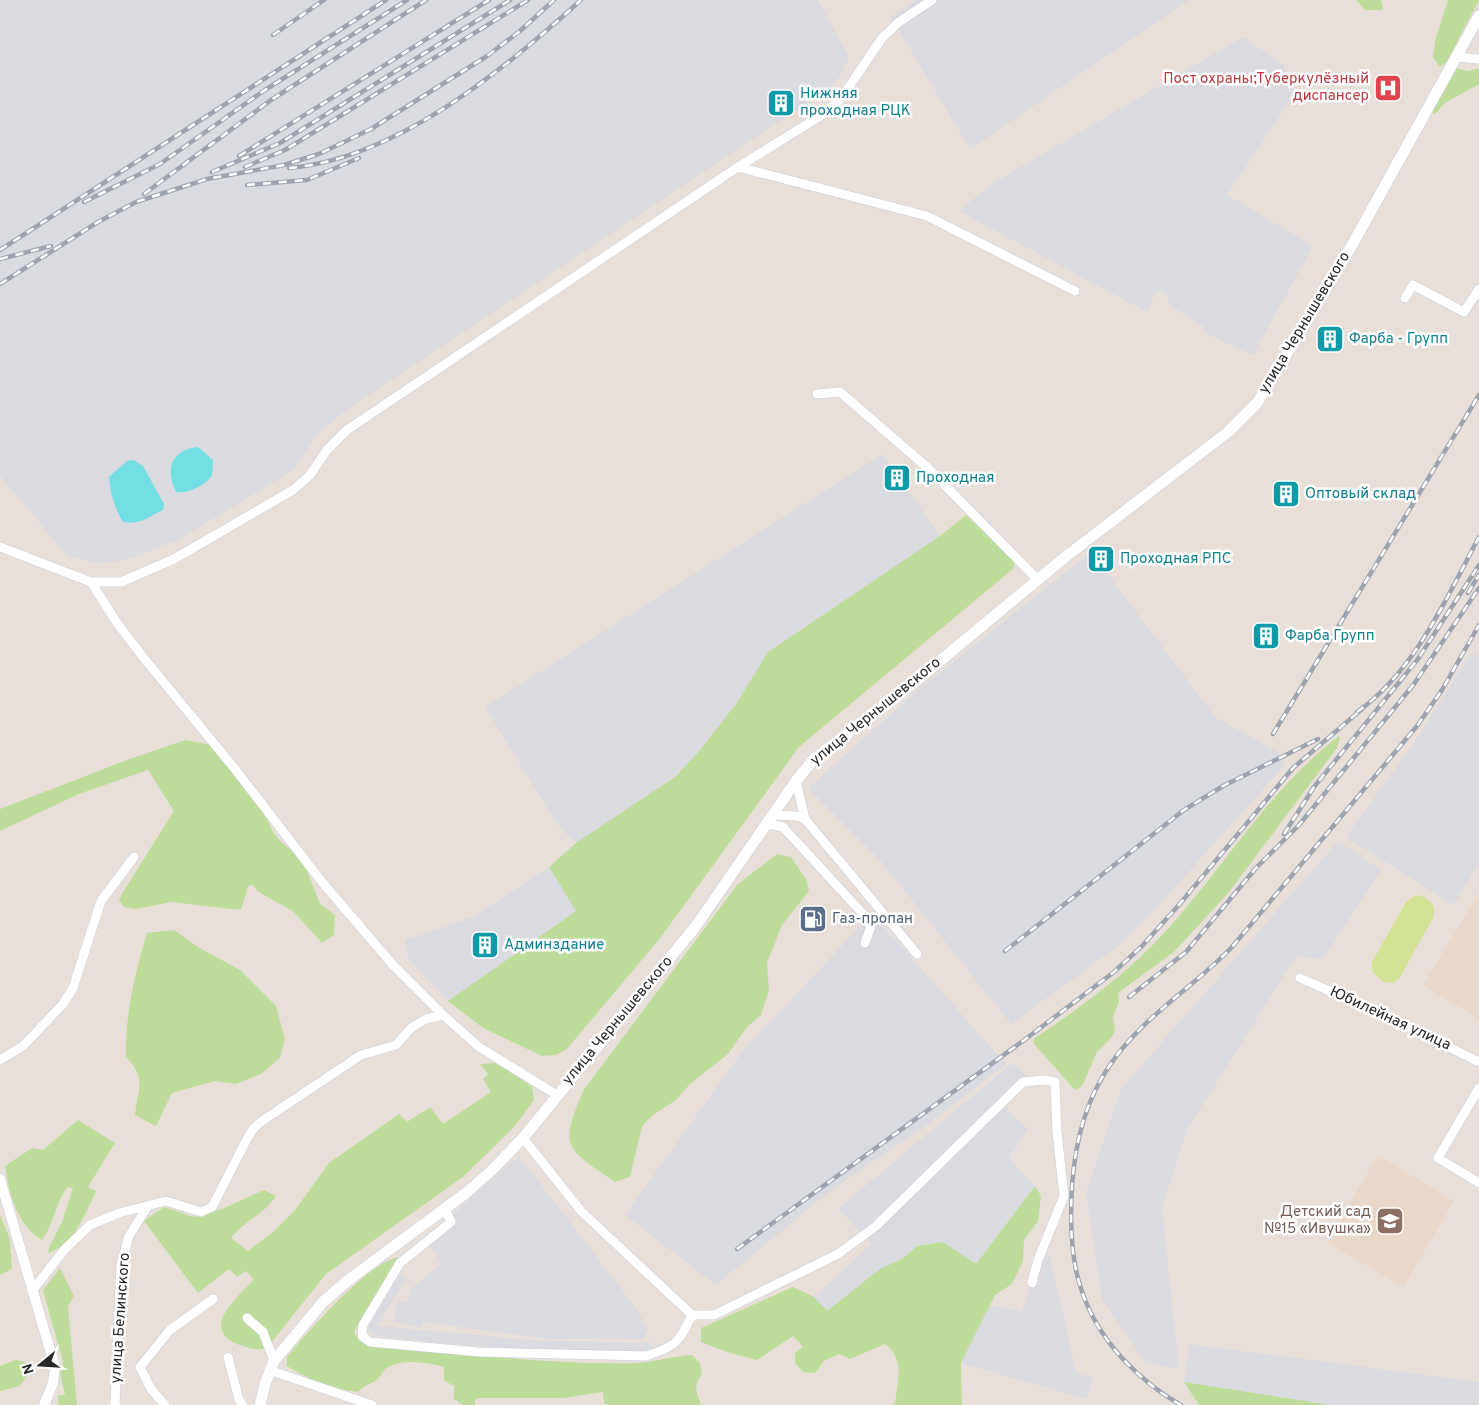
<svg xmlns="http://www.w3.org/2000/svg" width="1479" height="1405" viewBox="0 0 1479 1405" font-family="Overpass,sans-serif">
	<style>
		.industrial { fill: #dadae1 }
		.education { fill: #e9d8c9 }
		.green { fill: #bedc99 }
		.pitch { fill: #d2e295 }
		.water { fill: #73dee4 }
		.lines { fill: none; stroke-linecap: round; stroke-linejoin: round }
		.minor-casing { stroke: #c8ced8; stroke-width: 10 }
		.tertiary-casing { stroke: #c8ced8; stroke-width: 11 }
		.secondary-casing { stroke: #c8ced8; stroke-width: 12 }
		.minor { stroke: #fff; stroke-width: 9 }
		.tertiary { stroke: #fff; stroke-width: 10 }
		.secondary { stroke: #fff; stroke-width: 11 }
		.rail-casing { stroke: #9da4b0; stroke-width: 4.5 }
		.rail { stroke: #fff; stroke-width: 2.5; stroke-dasharray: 8; stroke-linecap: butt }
		.labels { text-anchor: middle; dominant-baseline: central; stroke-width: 5; stroke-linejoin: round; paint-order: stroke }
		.health-label { font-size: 15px; fill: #be3a42; stroke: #fff; text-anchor: end }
		.culture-label { font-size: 15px; fill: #0d838f; stroke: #fff; text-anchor: start }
		.street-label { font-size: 15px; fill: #272727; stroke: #fff }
		.service-label { font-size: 15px; fill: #4e5e75; stroke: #fff; text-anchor: start }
		.education-label { font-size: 15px; fill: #785e54; stroke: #fff; text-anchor: end }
	</style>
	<rect width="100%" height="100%" fill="#e9dfd9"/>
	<!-- industrial -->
	<g class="industrial">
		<polygon points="0,0 818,0 849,57 840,76 832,86 349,408 316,436 295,469 178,540 126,560 96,563 67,555 0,476"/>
		<polygon points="917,0 1189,0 970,149 891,17"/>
		<polygon points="1243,37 1283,64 1295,93 1227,195 1313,246 1253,355 1203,332 1205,328 1170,305 1167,295 1157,290 1147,312 959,211 990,185"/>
		<polygon points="883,454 896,473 899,472 903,478 901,480 940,536 768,652 736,704 700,750 674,777 576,843 559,827 485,707"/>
		<polygon points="1091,552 1215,717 1278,752 1284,759 1284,766 1158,906 1118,946 1011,1024 881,861 808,788 917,691"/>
		<polygon points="1471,653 1479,657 1479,862 1454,905 1346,837 1417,739"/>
		<polygon points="1338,841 1381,870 1323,959 1296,956 1187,1130 1162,1208 1179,1369 1146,1363 1102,1299 1086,1193 1121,1089"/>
		<polygon points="549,867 577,911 448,1001 408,958 405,940 473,917"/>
		<polygon points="872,914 1006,1064 926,1126 830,1191 716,1285 625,1215 745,1048"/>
		<polygon points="1012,1063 1029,1077 1005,1107 1028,1129 1009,1158 1035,1186 976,1264 943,1242 917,1246 902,1259 880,1270 827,1311 814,1297 872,1244 838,1209"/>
		<polygon points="519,1156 636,1308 648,1329 643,1339 548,1339 423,1322 421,1328 394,1321 397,1302 407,1303 412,1288 442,1263 428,1244 455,1222 451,1216"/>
		<polygon points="1050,1256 1076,1372 1093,1378 1087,1399 961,1363 990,1305 1022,1311 1038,1260"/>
		<polygon points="399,1273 407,1278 377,1326 528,1340 652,1343 653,1352 527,1349 458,1345 373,1335 366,1328"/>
		<polygon points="1189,1344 1479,1382 1479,1405 1331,1405 1184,1382"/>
	</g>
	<!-- education -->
	<g class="education">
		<polygon points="1479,893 1479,1019 1423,985"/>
		<polygon points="1378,1155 1454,1201 1403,1287 1327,1242"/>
	</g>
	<!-- green -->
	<g class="green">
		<polygon points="1356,0 1381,0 1383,10 1365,10"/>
		<polygon points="1448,0 1479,0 1447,61 1440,67 1433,57 1435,41"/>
		<polygon points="1456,68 1469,71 1479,68 1479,84 1445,103 1434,115 1432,111"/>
		<polygon points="966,515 1015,561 1013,569 799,747 661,937 567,1049 556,1055 542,1056 483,1028 448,1001 576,911 549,867 576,843 675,777 700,750 736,704 768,652 940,536"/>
		<path d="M1339,736L1340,738L1337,748L1229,892L1175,951L1118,993L1119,1001L1113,1017L1115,1031L1111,1038L1097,1052L1082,1086L1075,1090L1035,1045L1033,1042L1035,1038C1081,1007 1128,973 1165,932C1224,868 1268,790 1339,736Z"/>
		<polygon points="185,740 212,745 258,800 273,832 282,843 302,858 320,904 335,915 334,935 322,943 294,912 257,891 252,884 248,887 241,910 171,902 136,909 124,907 119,900 123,892 174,811 148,770 79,794 0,831 0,809 127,760"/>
		<path d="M777,854L791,857L806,879L809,891L782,925L767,963L769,991L761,1015L747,1027L728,1054L690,1084L676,1100L653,1115L642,1126L630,1177L615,1182C567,1148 558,1150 583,1091L737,885Z"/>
		<path d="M174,930L198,947L240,970L276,1006L285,1039L280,1058L261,1074L236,1084L215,1081L172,1093L156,1126L135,1115C138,1087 147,1079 126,1057C125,1014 135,973 147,933Z"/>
		<path d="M495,1063L532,1086L534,1100L515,1126L463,1177L326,1274L267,1348C256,1351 248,1348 237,1344C199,1329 239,1295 254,1280L246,1271L237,1277L229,1269L198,1293L144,1221L164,1207L194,1217L222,1209L264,1190L276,1196C265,1214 244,1221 231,1238L248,1251L273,1232L295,1210L329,1163L399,1114L407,1122L430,1107L443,1124L491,1092L483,1079L488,1074L480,1064Z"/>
		<path d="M78,1120L115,1143L88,1187L96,1191C85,1215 75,1243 49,1253L48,1250L62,1222L73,1188L67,1187C55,1204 54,1224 42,1240C17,1225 9,1193 5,1166L32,1148L43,1150Z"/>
		<path d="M1035,1186L1041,1196L1038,1221L1024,1240L1023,1261L1012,1284L995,1295L961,1363L962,1405H892L895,1403C898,1381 905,1359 885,1344L850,1359L839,1354L824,1361L815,1373L803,1372L795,1363V1353L803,1347L793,1336L757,1360L730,1353L701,1342V1328L793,1287L814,1297L827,1311L880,1269L902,1259L917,1246L943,1242L976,1264Z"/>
		<polygon points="0,1215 10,1239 12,1269 0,1275"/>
		<path d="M399,1257L400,1263L364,1323L356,1327L354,1334L370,1342C458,1353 546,1365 636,1363C655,1362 673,1356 692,1355L700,1363L702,1374C693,1384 696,1395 702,1405H609L604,1403L603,1392L564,1398H479L475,1400V1405H463L454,1399V1386L444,1380V1367C426,1362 402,1358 385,1369C382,1372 381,1376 378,1379C373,1383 365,1385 358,1392C334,1390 308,1379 287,1366V1357C308,1332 368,1262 399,1257Z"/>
		<polygon points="60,1268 74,1296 68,1307 77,1405 58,1405 58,1395 65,1395 60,1373 63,1362 43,1290"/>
		<polygon points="16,1360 25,1362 32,1368 20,1386 0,1391 0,1366"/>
		<polygon points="1184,1382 1331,1405 1199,1405"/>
	</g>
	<!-- pitch -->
	<path class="pitch" d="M1416,895C1428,897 1436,903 1434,916L1399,979L1393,983L1383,982L1372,971V962L1406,902Z"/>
	<!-- water -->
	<g class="water">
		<path d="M198,447L213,460L212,475C206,485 188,494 176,492C165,469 171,450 198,447Z"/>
		<path d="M134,460L143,466L164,504L163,510C148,517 141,525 123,522C115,509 110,493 109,477L127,461Z"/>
	</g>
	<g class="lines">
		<!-- minor casing -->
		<g class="minor-casing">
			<g id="minor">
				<polyline points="1457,57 1479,59"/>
				<polyline points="738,167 927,216 1075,291"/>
				<polyline points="1405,298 1413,285 1464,312 1479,289"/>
				<polyline points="817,394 840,392 928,468 1038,580"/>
				<polyline points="0,547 91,582 121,582 174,559 293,490 310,475 327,450 347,430 738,167 822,115 840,100 882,38 899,22 932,0"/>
				<polyline points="91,582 117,623 143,657 235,769 322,882 393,965 443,1015 479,1047 557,1095"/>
				<polyline points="796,781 805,819 917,954"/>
				<polyline points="774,815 797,816 805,819"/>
				<polyline points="768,824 783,827 864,915 871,926 865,943"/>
				<polyline points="1300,978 1386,1016 1479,1062"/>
				<polyline points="0,1060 23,1046 63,1004 73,988 101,901 134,857"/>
				<polyline points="1479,1088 1438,1158 1479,1183"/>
				<polyline points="523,1138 581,1211 692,1315 714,1315 838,1254 876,1226 1023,1082 1044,1080 1055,1082 1057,1132 1064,1196 1038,1260 1032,1283"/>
				<path d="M445,1209L451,1222L400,1263L363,1325L362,1336L370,1342L479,1352L646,1356C676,1346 679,1343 692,1315"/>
				<polyline points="32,1291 65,1249 90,1225 119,1213 166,1201 201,1212 212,1207 247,1139 253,1129 262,1121 361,1055 396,1045 411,1028 426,1019 443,1015"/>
				<polyline points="247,1318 263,1332 274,1361"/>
				<polyline points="228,1357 239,1400 243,1405"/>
				<polyline points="269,1370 372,1405"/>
				<polyline points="115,1405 121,1265 129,1236 147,1207"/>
				<polyline points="165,1405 151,1389 140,1367 170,1330 213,1299"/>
			</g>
		</g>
		<!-- tertiary casing -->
		<g class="tertiary-casing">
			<polyline id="tertiary" points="0,1179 55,1367 53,1383 44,1405"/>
		</g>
		<!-- secondary casing -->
		<g class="secondary-casing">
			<polyline id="secondary" points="260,1405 265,1384 274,1361 323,1302 347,1281 466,1193 492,1170 523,1138 696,926 796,781 814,759 899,695 1064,558 1228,432 1257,403 1351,247 1479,16"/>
		</g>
		<!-- minor -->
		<use href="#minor" class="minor"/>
		<!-- tertiary -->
		<use href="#tertiary" class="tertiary"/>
		<!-- secondary -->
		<use href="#secondary" class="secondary"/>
		<!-- rail casing -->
		<g class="rail-casing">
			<g id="rail">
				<polyline points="273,35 324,0"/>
				<polyline points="239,156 489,0"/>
				<polyline points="245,167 285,150 528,0"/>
				<path d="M289,168C396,159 504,70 581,0"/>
				<polyline points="212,172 280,143 510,0"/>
				<polyline points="247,185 307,180 359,158"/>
				<polyline points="144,194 271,100 426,0"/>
				<polyline points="84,202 160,164 265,90 407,0"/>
				<polyline points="0,250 386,0"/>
				<polyline points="0,259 51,246"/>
				<polyline points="0,284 98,222 136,202 207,179 284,165 319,154 371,129 487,56 520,31 554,0"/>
				<polyline points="1468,593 1479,575"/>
				<path d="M1357,712C1415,671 1447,597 1479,537"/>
				<polyline points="1273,734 1479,395"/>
				<polyline points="1284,834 1314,787 1418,659 1479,565"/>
				<polyline points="1005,951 1184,810 1223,786 1318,739"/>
				<polyline points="1129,997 1186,952 1256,868 1299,825 1414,684 1479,588"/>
				<polyline points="737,1249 1023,1041 1114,972 1142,946 1178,906 1293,768 1362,709"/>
				<path d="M1181,1405C1159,1393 1140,1377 1122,1358C1075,1306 1068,1254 1072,1186C1075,1143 1085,1101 1110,1065C1142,1017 1193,988 1232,947L1417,726L1442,690L1479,625"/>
			</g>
		</g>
		<!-- rail -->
		<use href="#rail" class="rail"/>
	</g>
	<!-- icons -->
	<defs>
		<g id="hospital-square" transform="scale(1.4375)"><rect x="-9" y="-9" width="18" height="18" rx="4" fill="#e0444e" stroke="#fff"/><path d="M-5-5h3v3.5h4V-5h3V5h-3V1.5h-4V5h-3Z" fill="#fff"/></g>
		<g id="building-square" transform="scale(1.4375)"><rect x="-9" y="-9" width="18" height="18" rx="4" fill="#0f9aa8" stroke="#fff"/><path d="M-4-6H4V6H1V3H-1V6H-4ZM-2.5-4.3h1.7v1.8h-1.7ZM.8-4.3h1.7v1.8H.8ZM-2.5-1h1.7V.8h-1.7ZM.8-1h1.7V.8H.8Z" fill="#fff"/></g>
		<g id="fuel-square" transform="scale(1.4375)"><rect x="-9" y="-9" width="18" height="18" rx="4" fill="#5c6f8a" stroke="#fff"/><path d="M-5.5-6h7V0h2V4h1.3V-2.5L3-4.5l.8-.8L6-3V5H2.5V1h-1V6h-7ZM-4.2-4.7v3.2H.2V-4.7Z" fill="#fff"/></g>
		<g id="school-square" transform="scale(1.4375)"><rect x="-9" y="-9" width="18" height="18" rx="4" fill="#8d6e63" stroke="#fff"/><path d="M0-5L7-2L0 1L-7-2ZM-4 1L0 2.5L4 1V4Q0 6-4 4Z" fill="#fff"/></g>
	</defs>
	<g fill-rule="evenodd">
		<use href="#hospital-square" x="1388" y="88"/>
		<use href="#building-square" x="781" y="103"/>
		<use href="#building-square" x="1330" y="339"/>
		<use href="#building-square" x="897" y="478"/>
		<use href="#building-square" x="1286" y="494"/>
		<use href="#building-square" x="1101" y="559"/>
		<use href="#building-square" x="1266" y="636"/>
		<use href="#fuel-square" x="813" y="919"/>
		<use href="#building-square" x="485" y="945"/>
		<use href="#school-square" x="1390" y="1221"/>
	</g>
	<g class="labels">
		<!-- health labels -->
		<g class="health-label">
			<text x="1369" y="79">Пост охраны;Туберкулёзный<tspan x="1369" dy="17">диспансер</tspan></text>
		</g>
		<!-- culture labels -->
		<g class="culture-label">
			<text x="800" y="94">Нижняя<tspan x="800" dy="17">проходная РЦК</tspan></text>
			<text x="1349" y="339">Фарба - Групп</text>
			<text x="916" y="478">Проходная</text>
			<text x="1305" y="494">Оптовый склад</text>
			<text x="1120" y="559">Проходная РПС</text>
			<text x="1285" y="636">Фарба Групп</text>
			<text x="504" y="945">Админздание</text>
		</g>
		<!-- street labels -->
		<g class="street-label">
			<text transform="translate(1305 323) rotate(-59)">улица Чернышевского</text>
			<text transform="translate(876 712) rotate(-39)">улица Чернышевского</text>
			<text transform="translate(1390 1019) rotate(25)">Юбилейная улица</text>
			<text transform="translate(618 1021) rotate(-50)">улица Чернышевского</text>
			<text transform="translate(121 1318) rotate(-86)">улица Белинского</text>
		</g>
		<!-- service labels -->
		<g class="service-label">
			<text x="832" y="919">Газ-пропан</text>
		</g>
		<!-- education labels -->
		<g class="education-label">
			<text x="1371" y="1212">Детский сад<tspan x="1371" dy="17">№15 «Ивушка»</tspan></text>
		</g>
	</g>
	<!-- north arrow -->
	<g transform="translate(40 1365) rotate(252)" stroke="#ffffff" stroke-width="4" paint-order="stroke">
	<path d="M0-4L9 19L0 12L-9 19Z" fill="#272727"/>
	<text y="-8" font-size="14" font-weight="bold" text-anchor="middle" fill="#272727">N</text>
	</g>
</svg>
